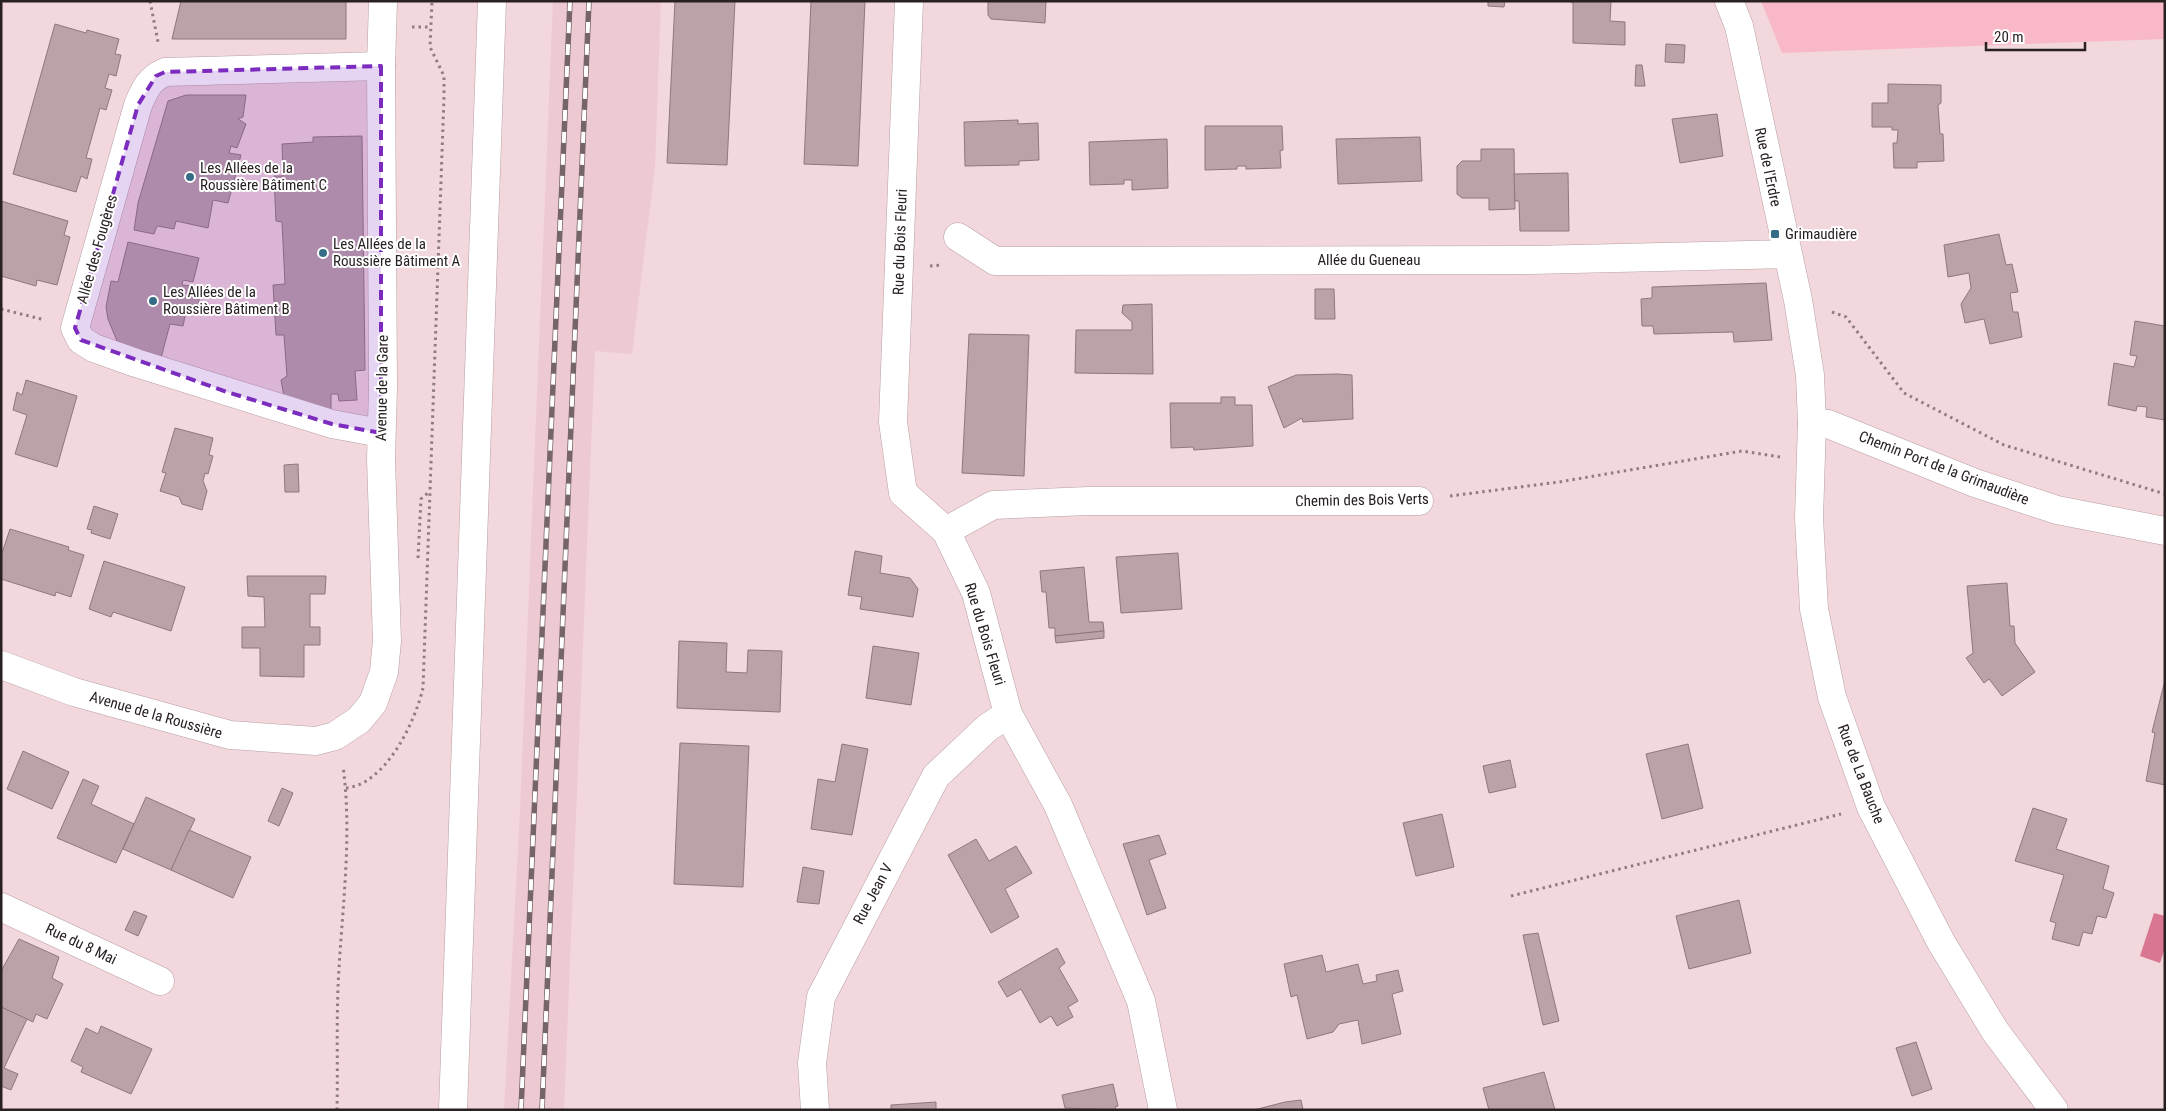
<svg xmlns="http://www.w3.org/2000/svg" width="2166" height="1111" viewBox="0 0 2166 1111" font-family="'Roboto Condensed',sans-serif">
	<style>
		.built { fill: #edcad1 }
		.green { fill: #f9b8c7 }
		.water { fill: #d97792 }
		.building { fill: #bba2a7; stroke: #8f777c }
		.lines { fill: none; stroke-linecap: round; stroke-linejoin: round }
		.minor-casing { stroke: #b89fa4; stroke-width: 29 }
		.major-casing { stroke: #b89fa4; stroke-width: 29 }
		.path { stroke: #8e7c80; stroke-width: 3; stroke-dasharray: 2.5 4; stroke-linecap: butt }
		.minor { stroke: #fff; stroke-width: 28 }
		.major { stroke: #fff; stroke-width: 28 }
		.rail-casing { stroke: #756569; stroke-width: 5.5 }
		.rail { stroke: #fff; stroke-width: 4; stroke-dasharray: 11; stroke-linecap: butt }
		.marked { fill: #7b2cbf; fill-opacity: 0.2; stroke: #7b2cbf; stroke-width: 4; stroke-dasharray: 10 6; stroke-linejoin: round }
		.poi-dot { fill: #356d87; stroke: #fff; stroke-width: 2 }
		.labels { text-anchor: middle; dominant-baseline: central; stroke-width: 4; stroke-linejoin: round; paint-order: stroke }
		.street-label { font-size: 15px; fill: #292022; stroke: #fff }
		.poi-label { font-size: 15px; fill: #292022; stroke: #fff; text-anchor: start }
	</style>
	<rect width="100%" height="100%" fill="#f2d7dd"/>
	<!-- built -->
	<polygon class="built" points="553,1 661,1 655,167 632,354 595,351 564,1110 504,1110 520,810"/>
	<!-- green -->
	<polygon class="green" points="1761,1 2165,1 2165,39 1782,53"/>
	<!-- water -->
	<polygon class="water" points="2154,913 2165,916 2165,948 2160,963 2140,956"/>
	<!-- building -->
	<g class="building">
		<polygon points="181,1 346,1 346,39 172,39"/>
		<polygon points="675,1 735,1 727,165 667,163"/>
		<polygon points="811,1 865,1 858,166 804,164"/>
		<polygon points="988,1 1046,1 1045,23 991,19 988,15"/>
		<polygon points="1488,1 1505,1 1504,7 1488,6"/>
		<polygon points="1569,1 1611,1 1610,21 1625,22 1625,45 1573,43 1573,3"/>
		<polygon points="55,24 86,33 87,30 119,39 115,54 121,55 116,76 109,74 105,88 112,90 106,110 100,108 86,158 92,159 87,179 81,176 76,192 13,174"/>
		<polygon points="1666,44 1685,45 1684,63 1665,62"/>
		<polygon points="1636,65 1642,65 1645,86 1635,86"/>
		<polygon points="1888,84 1941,85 1941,103 1938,105 1940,134 1943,134 1944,161 1917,162 1917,168 1894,168 1893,143 1897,143 1898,130 1892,130 1892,127 1872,127 1872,103 1888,103"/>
		<polygon points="186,95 246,95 243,117 238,119 246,124 237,148 231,146 229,153 241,155 228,203 213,200 208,228 176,221 174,229 157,226 154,234 134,230 138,203 168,101"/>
		<polygon points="1717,114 1723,156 1680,163 1672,119"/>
		<polygon points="1018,120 1018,124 1038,123 1039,160 1019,161 1019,165 965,166 964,122"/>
		<polygon points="1205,126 1282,126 1283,150 1280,151 1281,168 1246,169 1246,166 1237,166 1237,169 1205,170"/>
		<polygon points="362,136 365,370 355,371 357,400 339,401 338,394 331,394 331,417 285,402 281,380 287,376 284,335 276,335 273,285 285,284 282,222 276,221 274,176 283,176 282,144 313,142 313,137"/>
		<polygon points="1420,137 1422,181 1338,184 1336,139"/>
		<polygon points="1167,139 1168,188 1132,190 1132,180 1124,180 1124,184 1090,185 1089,142"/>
		<polygon points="1481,149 1514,149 1515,209 1489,210 1489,198 1462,198 1457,194 1457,166 1462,161 1481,161"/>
		<polygon points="1568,173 1569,231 1520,231 1519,201 1515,201 1514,174"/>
		<polygon points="1,201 68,221 64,235 70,237 57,285 37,280 36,286 1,276"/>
		<polygon points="1999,234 2006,265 2012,264 2018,292 2010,293 2013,312 2018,312 2022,337 1990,344 1984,319 1965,323 1961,304 1971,288 1969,273 1948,277 1944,245"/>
		<polygon points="128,242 199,258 193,282 183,280 182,285 192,286 192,293 200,296 196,314 186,312 183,326 170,324 161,358 143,353 117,341 108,319 106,307 111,281 118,282"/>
		<polygon points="1766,283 1772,340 1734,342 1733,332 1654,334 1653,326 1642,326 1641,299 1652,298 1652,287"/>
		<polygon points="1315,289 1334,289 1335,319 1315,319"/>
		<polygon points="1152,304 1153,374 1075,373 1076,330 1132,330 1132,322 1122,313 1123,305"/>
		<polygon points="2135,321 2165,326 2165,420 2146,417 2147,407 2137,406 2136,411 2108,405 2114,363 2134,367 2137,356 2130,355"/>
		<polygon points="969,334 1029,335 1024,476 962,473"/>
		<polygon points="1337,374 1352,375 1353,419 1303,422 1302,418 1284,428 1268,387 1296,375"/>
		<polygon points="26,380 77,396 57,467 15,454 27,415 13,410 17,392 22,395"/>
		<polygon points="1221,397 1235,397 1235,405 1252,405 1253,446 1194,450 1193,447 1171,448 1170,403 1221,403"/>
		<polygon points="175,428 213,438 209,455 213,456 208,474 205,473 203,481 207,491 202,510 182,504 179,497 160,491 166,473 162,472"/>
		<polygon points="298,464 299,492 285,492 284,465"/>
		<polygon points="94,506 118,514 110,539 91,533 92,530 87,529"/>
		<polygon points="10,529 69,547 68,550 84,555 71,597 56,592 55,596 1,579 1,556"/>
		<polygon points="855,551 882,556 880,573 910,578 918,589 913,617 860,609 862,597 848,595"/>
		<polygon points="1178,553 1182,609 1121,613 1116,557"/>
		<polygon points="104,561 185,587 171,631 113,612 111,617 89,609"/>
		<polygon points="1084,567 1089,622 1103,622 1104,631 1055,636 1055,628 1049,628 1046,592 1042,592 1040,571"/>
		<polygon points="247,576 326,576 325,594 310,594 310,627 320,627 320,645 304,645 304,677 260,676 260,648 242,648 242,627 265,627 264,597 248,596"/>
		<polygon points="2007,583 2010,626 2014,626 2015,643 2035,672 2002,696 1989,679 1984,683 1966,658 1973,653 1967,586"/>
		<polygon points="1104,631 1104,638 1056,643 1055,636"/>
		<polygon points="679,641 727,643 726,672 747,673 748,650 782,651 780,712 677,708"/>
		<polygon points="873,646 919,653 911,705 866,698"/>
		<polygon points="2165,680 2165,785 2146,781 2155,733 2152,732"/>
		<polygon points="680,743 749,746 743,887 674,884"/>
		<polygon points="842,744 868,749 852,835 811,829 818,779 835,782"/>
		<polygon points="1688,744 1703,808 1662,819 1646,754"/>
		<polygon points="23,751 69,772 52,809 7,789"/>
		<polygon points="1510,760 1516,787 1489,793 1483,766"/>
		<polygon points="83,779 99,786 91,804 134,824 116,863 57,838"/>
		<polygon points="282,788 293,793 279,826 268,821"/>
		<polygon points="146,797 195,819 171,870 123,849"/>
		<polygon points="2033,808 2067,819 2056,849 2109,866 2103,889 2114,893 2106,918 2097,916 2092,934 2083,932 2079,946 2052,939 2056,923 2050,921 2064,875 2015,861"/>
		<polygon points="1442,814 1454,867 1416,876 1403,823"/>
		<polygon points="189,830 251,857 233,898 171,870"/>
		<polygon points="1159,835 1166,854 1149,860 1166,908 1147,915 1123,844"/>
		<polygon points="976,839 989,861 1016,846 1032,873 1005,889 1019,917 991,933 948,855"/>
		<polygon points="803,867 824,871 819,904 797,902"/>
		<polygon points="1739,900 1751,953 1689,969 1676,916"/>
		<polygon points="134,911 147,916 138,936 125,930"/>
		<polygon points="1538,933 1559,1021 1543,1025 1523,935"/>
		<polygon points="19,939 59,957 52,978 63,984 47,1019 36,1014 33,1022 1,1007 1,971"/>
		<polygon points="1057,948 1065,963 1059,968 1078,1001 1068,1007 1073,1017 1057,1026 1051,1016 1040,1023 1021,989 1007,997 998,982"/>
		<polygon points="1322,955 1326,972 1358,964 1363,984 1377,981 1376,975 1398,970 1403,991 1392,994 1401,1034 1362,1044 1358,1020 1339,1024 1333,1032 1307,1039 1297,995 1291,997 1284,964"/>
		<polygon points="1,1007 27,1019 4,1068 18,1074 11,1090 1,1086"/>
		<polygon points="101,1026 152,1049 131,1094 81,1072 83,1067 71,1061 86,1028 98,1034"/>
		<polygon points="1916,1042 1932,1089 1912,1096 1896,1048"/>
		<polygon points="1544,1072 1555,1110 1489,1110 1483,1088"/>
		<polygon points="1113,1084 1118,1106 1115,1107 1116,1110 1065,1108 1062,1095"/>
		<polygon points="1301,1100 1303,1110 1254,1110 1285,1102"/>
		<polygon points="936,1102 936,1110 891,1110 891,1105"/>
	</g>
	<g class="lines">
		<!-- minor casing -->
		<g class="minor-casing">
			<g id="minor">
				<polyline points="909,1 893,422 903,493 946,531 976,593 1008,714 1058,805 1141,1001 1163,1110"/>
				<polyline points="1729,1 1739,26 1798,300 1810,375 1812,423 1809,518 1814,609 1832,697 1871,807 1941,942 1995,1031 2054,1110"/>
				<path d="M381,66L165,72C149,79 145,89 138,105L75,328L81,340L94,348L136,363L332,424L381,433"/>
				<polyline points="958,237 995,261 1531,260 1787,254"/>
				<polyline points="1812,423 1828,424 1975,483 2057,510 2165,531"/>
				<polyline points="946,531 993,505 1088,501 1419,501"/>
				<polyline points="1,665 74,692 230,735 316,741 335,736 359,720 373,703 384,672 387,641 381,459 383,387 381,66 383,1"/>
				<polyline points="1,907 160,981"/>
				<polyline points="815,1110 812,1063 821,997 936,776 987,728 1008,714"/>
			</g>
		</g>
		<!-- major casing -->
		<g class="major-casing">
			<polyline id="major" points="453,1110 492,1"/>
		</g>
		<!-- path -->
		<g class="path">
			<polyline points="150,1 158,42"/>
			<polyline points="412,27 431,27"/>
			<polyline points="930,266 943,265"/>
			<polyline points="1,309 45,320"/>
			<polyline points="1832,312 1846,317 1904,393 2004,445 2165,494"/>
			<polyline points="1450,496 1559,482 1742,451 1780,457"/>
			<polyline points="418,558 421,499 430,491"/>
			<path d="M346,788C386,784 415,722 423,688L444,97V76L430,47L432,1"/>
			<polyline points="1511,896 1841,814"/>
			<path d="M337,1110C338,1063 336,1015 339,968C343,902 352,832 343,766"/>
		</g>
		<!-- minor -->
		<use href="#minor" class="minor"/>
		<!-- major -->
		<use href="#major" class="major"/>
		<!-- rail casing -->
		<g class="rail-casing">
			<g id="rail">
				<polyline points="521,1110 570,1"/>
				<polyline points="542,1110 589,1"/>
			</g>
		</g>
		<!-- rail -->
		<use href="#rail" class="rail"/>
	</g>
	<!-- marked area -->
	<path class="marked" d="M381,66V433L332,424L227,392L81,340L75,328L104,226L138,105L156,76L165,72Z"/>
	<!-- markers -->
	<g class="poi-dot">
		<circle cx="190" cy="177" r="5"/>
		<rect x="1770" y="229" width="10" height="10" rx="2.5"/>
		<circle cx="323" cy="253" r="5"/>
		<circle cx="153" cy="301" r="5"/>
	</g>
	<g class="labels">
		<!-- street labels -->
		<g class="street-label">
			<text transform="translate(1768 167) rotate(78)">Rue de l'Erdre</text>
			<text transform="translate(900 242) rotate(-88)">Rue du Bois Fleuri</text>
			<text transform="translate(97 249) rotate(-74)">Allée des Fougères</text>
			<text x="1369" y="260">Allée du Gueneau</text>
			<text transform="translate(382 388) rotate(-89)">Avenue de la Gare</text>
			<text transform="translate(1944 468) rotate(21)">Chemin Port de la Grimaudière</text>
			<text transform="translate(1362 500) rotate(-1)">Chemin des Bois Verts</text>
			<text transform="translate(985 634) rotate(73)">Rue du Bois Fleuri</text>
			<text transform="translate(156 715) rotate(16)">Avenue de la Roussière</text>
			<text transform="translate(1861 774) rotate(69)">Rue de La Bauche</text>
			<text transform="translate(873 894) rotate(-62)">Rue Jean V</text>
			<text transform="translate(81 944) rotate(25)">Rue du 8 Mai</text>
		</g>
		<!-- poi labels -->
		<g class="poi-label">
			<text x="200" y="168">Les Allées de la<tspan x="200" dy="17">Roussière Bâtiment C</tspan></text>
			<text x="1785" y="234">Grimaudière</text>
			<text x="333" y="244">Les Allées de la<tspan x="333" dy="17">Roussière Bâtiment A</tspan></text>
			<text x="163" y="292">Les Allées de la<tspan x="163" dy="17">Roussière Bâtiment B</tspan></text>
		</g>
	</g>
	<!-- border -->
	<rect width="2166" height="1111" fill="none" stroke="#292022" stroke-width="5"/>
	<!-- scale -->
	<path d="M1986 42v8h99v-8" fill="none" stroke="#292022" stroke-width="2.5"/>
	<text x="1994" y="42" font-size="15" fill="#292022" stroke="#ffffff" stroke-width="4" paint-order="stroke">20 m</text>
</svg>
